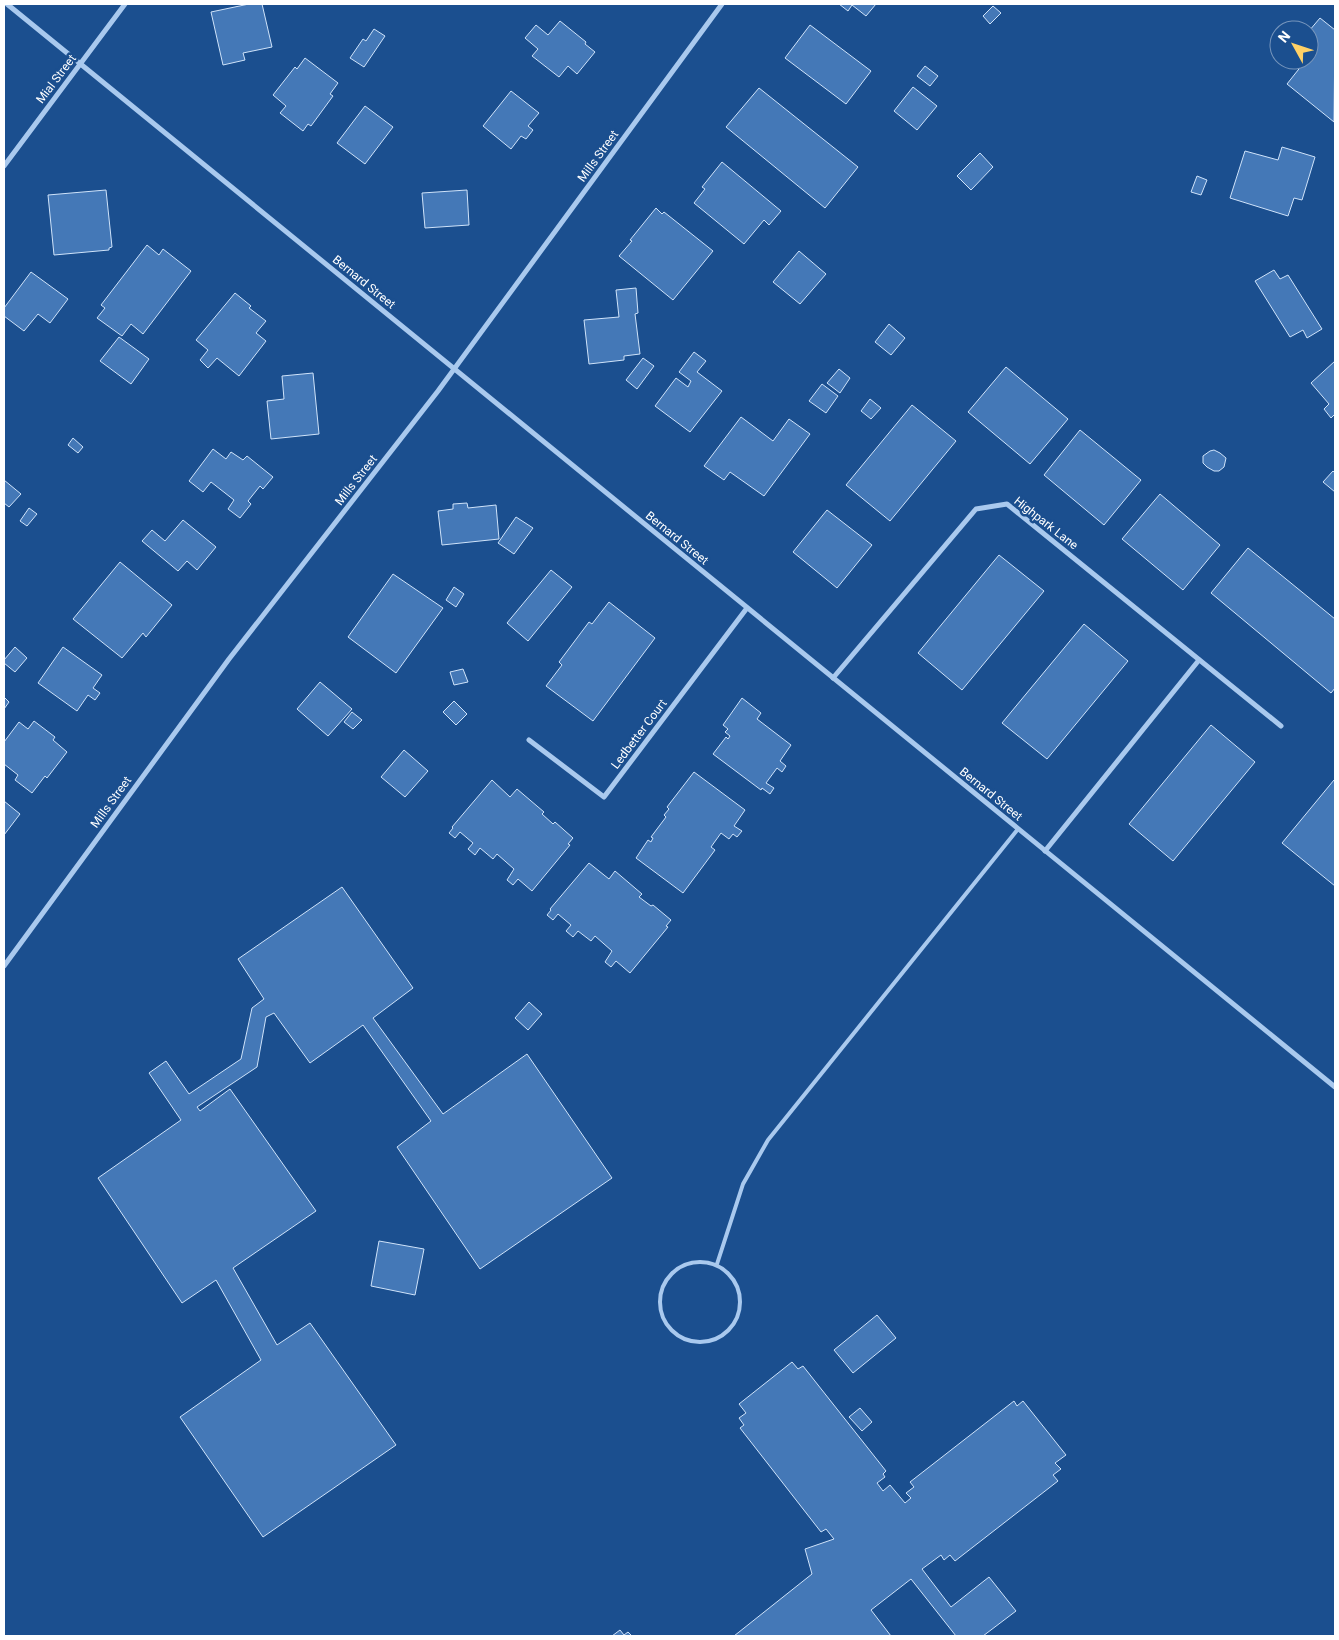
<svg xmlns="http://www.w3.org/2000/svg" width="1339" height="1640" viewBox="0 0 1339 1640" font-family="Roboto,sans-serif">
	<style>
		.building { fill: #4478b7; stroke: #cfe3fa }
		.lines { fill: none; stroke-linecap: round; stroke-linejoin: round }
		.service { stroke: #a9c9ee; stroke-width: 4 }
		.minor { stroke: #a9c9ee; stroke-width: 5 }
		.labels { text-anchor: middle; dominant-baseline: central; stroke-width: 5; stroke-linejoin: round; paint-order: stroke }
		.street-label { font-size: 12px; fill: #fff; stroke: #1b4f8f }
	</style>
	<rect width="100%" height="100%" fill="#1b4f8f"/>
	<!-- building -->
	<g class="building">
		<polygon points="249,4 262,4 272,47 243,53 245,60 223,65 211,12"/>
		<polygon points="839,4 876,4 866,16 852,5 848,11"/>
		<polygon points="993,6 1001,13 990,24 983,16"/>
		<polygon points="1320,18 1335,30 1334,122 1287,84 1306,60 1309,60 1309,57 1315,49 1309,44 1309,31"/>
		<polygon points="560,21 586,42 585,44 595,52 577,74 568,66 559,77 532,56 538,49 525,38 536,25 548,35"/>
		<polygon points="810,25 871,71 846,104 785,58"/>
		<polygon points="374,29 385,36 364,67 350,58 363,39 366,41"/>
		<polygon points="305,58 338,83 330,94 333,96 311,126 308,124 303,131 280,113 286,106 273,95 295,67 297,69"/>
		<polygon points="925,66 938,76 930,86 917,76"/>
		<polygon points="913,87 937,106 917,130 894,111"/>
		<polygon points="759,88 858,167 825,208 726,127"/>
		<polygon points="511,91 539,113 528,126 533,130 526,139 521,136 511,149 483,126"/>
		<polygon points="365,106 393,127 365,164 337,143"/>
		<polygon points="1282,147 1315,157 1302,200 1294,198 1288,216 1230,198 1245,151 1278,160"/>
		<polygon points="980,153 993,167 971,190 957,176"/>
		<polygon points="722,162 781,211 769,225 764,220 744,244 694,203 705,189 702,187"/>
		<polygon points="1197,176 1207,180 1201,195 1191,192"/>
		<polygon points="106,190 112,247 109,248 109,250 54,255 48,195"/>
		<polygon points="467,190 469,225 425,228 422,193"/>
		<polygon points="656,208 662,214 664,212 713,251 673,300 619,256 632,241 630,240"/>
		<polygon points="147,245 159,255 163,249 191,271 143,334 131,324 122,336 97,318 105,308 101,305"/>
		<polygon points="799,251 826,274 800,304 773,282"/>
		<polygon points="1274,270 1280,279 1288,275 1322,329 1307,338 1303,330 1290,337 1255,281"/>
		<polygon points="31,272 68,299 50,323 38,314 24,331 4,316 4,308"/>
		<polygon points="636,288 638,313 635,314 640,354 624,356 624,360 589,364 584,320 619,317 616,290"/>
		<polygon points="235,293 251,306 249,308 266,321 256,333 266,341 239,376 217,358 208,368 200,360 208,350 196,340"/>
		<polygon points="889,324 905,338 891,355 875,342"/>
		<polygon points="119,337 149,359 131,384 100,361"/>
		<polygon points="694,352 706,361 697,372 722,391 690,432 655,406 676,378 688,387 691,381 679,372"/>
		<polygon points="643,358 654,366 637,389 626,380"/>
		<polygon points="1335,361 1335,414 1331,418 1324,409 1329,404 1311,383"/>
		<polygon points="1006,367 1068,419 1030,464 968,412"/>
		<polygon points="839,369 850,378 840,393 827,383"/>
		<polygon points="313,373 319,434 271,439 267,401 284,399 282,376"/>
		<polygon points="822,384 838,396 826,413 809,401"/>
		<polygon points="870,399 881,408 871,419 861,411"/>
		<polygon points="912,405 956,441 890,521 846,485"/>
		<polygon points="741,417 773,441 789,419 810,434 764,496 730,472 724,480 704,466"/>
		<polygon points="1080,430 1141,480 1104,525 1044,475"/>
		<polygon points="73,438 83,447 78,453 68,445"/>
		<polygon points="213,449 226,459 231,452 243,460 247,456 273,477 263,489 260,486 248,501 251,504 240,518 228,509 234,500 211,482 203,492 189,481"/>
		<polygon points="1214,450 1220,453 1226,458 1224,467 1219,471 1214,471 1207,467 1203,463 1203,456 1210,451"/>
		<polygon points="1333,471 1335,473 1335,492 1323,482"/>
		<polygon points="4,480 21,494 9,507 4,503"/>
		<polygon points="1160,494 1220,545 1183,590 1122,539"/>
		<polygon points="467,503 468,508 496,505 499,539 442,545 438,511 453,509 453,504"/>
		<polygon points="29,508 37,514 27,526 20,521"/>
		<polygon points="827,510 872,545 837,588 793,552"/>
		<polygon points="516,517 533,528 514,554 498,543"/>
		<polygon points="183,520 216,547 197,570 187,561 178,571 142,541 152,530 165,541"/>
		<polygon points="1248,548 1335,619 1335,688 1331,693 1211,593"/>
		<polygon points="999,555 1044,591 962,690 918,653"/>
		<polygon points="120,562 172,605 146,637 143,633 122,658 73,619"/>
		<polygon points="551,570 572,587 528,641 507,623"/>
		<polygon points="393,574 443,608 396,673 348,637"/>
		<polygon points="454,587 464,594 456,607 446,600"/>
		<polygon points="609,602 655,638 593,721 546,686 562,665 559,662 589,622 592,624"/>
		<polygon points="1084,624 1128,661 1047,759 1002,723"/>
		<polygon points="15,647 27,658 15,672 4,663 4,660"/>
		<polygon points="63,647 102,675 93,688 100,693 95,700 88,695 77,711 38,683"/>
		<polygon points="463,669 468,682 454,685 450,672"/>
		<polygon points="320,682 352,709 328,736 297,709"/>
		<polygon points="4,697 9,702 4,709"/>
		<polygon points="742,698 761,713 757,719 791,745 780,761 786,766 782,772 777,768 766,783 774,788 770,794 762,788 761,790 713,754 726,737 728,739 730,736 725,732 728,729 723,725"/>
		<polygon points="454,701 467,714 456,725 443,712"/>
		<polygon points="352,712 362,720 353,729 344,722"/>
		<polygon points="34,721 55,737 53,740 67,752 47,778 45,776 32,793 15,780 18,775 4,764 4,742 19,722 28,729"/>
		<polygon points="1211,725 1255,762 1173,861 1129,824"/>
		<polygon points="404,750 428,771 405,797 381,777"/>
		<polygon points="694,772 745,810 734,826 742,831 737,837 733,834 729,839 721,833 711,847 715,850 683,893 636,858 648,840 651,842 653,838 651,837 666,817 664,815 669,809 667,807"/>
		<polygon points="492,780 510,797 517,789 544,812 542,814 553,824 555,822 573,838 568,844 570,845 532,891 518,879 513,885 507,880 514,869 497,854 493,859 480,848 475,855 468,849 473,843 460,832 455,838 449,833 453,828 452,827"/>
		<polygon points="1334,780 1335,781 1335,886 1282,843"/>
		<polygon points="4,801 20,814 4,835"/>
		<polygon points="589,863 609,879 615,871 642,894 639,897 651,906 653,905 671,920 666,926 668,927 630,973 616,961 611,967 605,962 612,951 595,936 591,941 578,931 573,937 566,931 571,925 558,914 553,920 547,915 551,910 550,909"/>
		<polygon points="342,887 413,988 373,1018 443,1114 527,1054 612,1178 480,1269 397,1147 431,1121 363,1025 310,1063 274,1013 266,1017 257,1067 197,1107 200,1111 230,1089 316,1211 233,1268 277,1345 310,1323 396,1445 263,1537 180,1417 261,1360 216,1280 182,1303 98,1178 181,1120 149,1073 166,1061 189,1094 241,1059 252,1008 264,999 238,959"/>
		<polygon points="529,1002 542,1014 528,1030 515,1018"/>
		<polygon points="379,1241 424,1249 415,1295 371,1286"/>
		<polygon points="877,1315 896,1338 853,1373 834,1350"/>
		<polygon points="792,1362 798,1369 803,1366 886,1471 883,1474 885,1477 877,1483 883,1491 890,1485 905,1503 911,1498 906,1493 914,1487 910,1482 1014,1401 1017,1406 1023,1401 1066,1455 1055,1463 1061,1469 1053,1475 1058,1481 955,1561 950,1555 944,1560 941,1555 922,1569 951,1607 989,1577 1016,1611 983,1636 956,1636 911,1579 871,1610 891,1636 734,1636 812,1574 805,1549 834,1539 826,1529 821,1532 740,1428 744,1425 739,1418 746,1413 739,1404"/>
		<polygon points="860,1408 872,1422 862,1431 849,1417"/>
		<polygon points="620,1630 624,1635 628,1632 632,1636 612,1636"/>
	</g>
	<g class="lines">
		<!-- service -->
		<g class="service">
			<circle cx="700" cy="1302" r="40"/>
			<polyline points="717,1264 743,1184 768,1140 1018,829"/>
		</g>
		<!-- minor -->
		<g class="minor">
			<polyline points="7,4 1335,1087"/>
			<polyline points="4,166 125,4"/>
			<polyline points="833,678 976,509 1007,504 1281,726"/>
			<polyline points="529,740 604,797 747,608"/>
			<polyline points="1045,851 1199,660"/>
			<polyline points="4,966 229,659 438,391 722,4"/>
		</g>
	</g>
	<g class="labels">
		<!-- street labels -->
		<g class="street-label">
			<text transform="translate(56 79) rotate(-53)">Mial Street</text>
			<text transform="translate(598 156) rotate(-54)">Mills Street</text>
			<text transform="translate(364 282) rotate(39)">Bernard Street</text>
			<text transform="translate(356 480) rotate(-52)">Mills Street</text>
			<text transform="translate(1046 523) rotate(38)">Highpark Lane</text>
			<text transform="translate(677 538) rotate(39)">Bernard Street</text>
			<text transform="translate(639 734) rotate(-53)">Ledbetter Court</text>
			<text transform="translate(991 794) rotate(39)">Bernard Street</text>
			<text transform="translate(111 802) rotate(-54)">Mills Street</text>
		</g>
	</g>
	<!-- border -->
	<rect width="1339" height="1640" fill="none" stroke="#ffffff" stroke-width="10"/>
	<!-- north arrow -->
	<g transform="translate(1294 45) rotate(310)"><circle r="24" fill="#1b4f8f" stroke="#7695bc"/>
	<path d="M0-4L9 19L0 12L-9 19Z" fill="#ffd166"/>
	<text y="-8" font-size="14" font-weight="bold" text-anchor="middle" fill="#ffffff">N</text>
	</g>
</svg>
